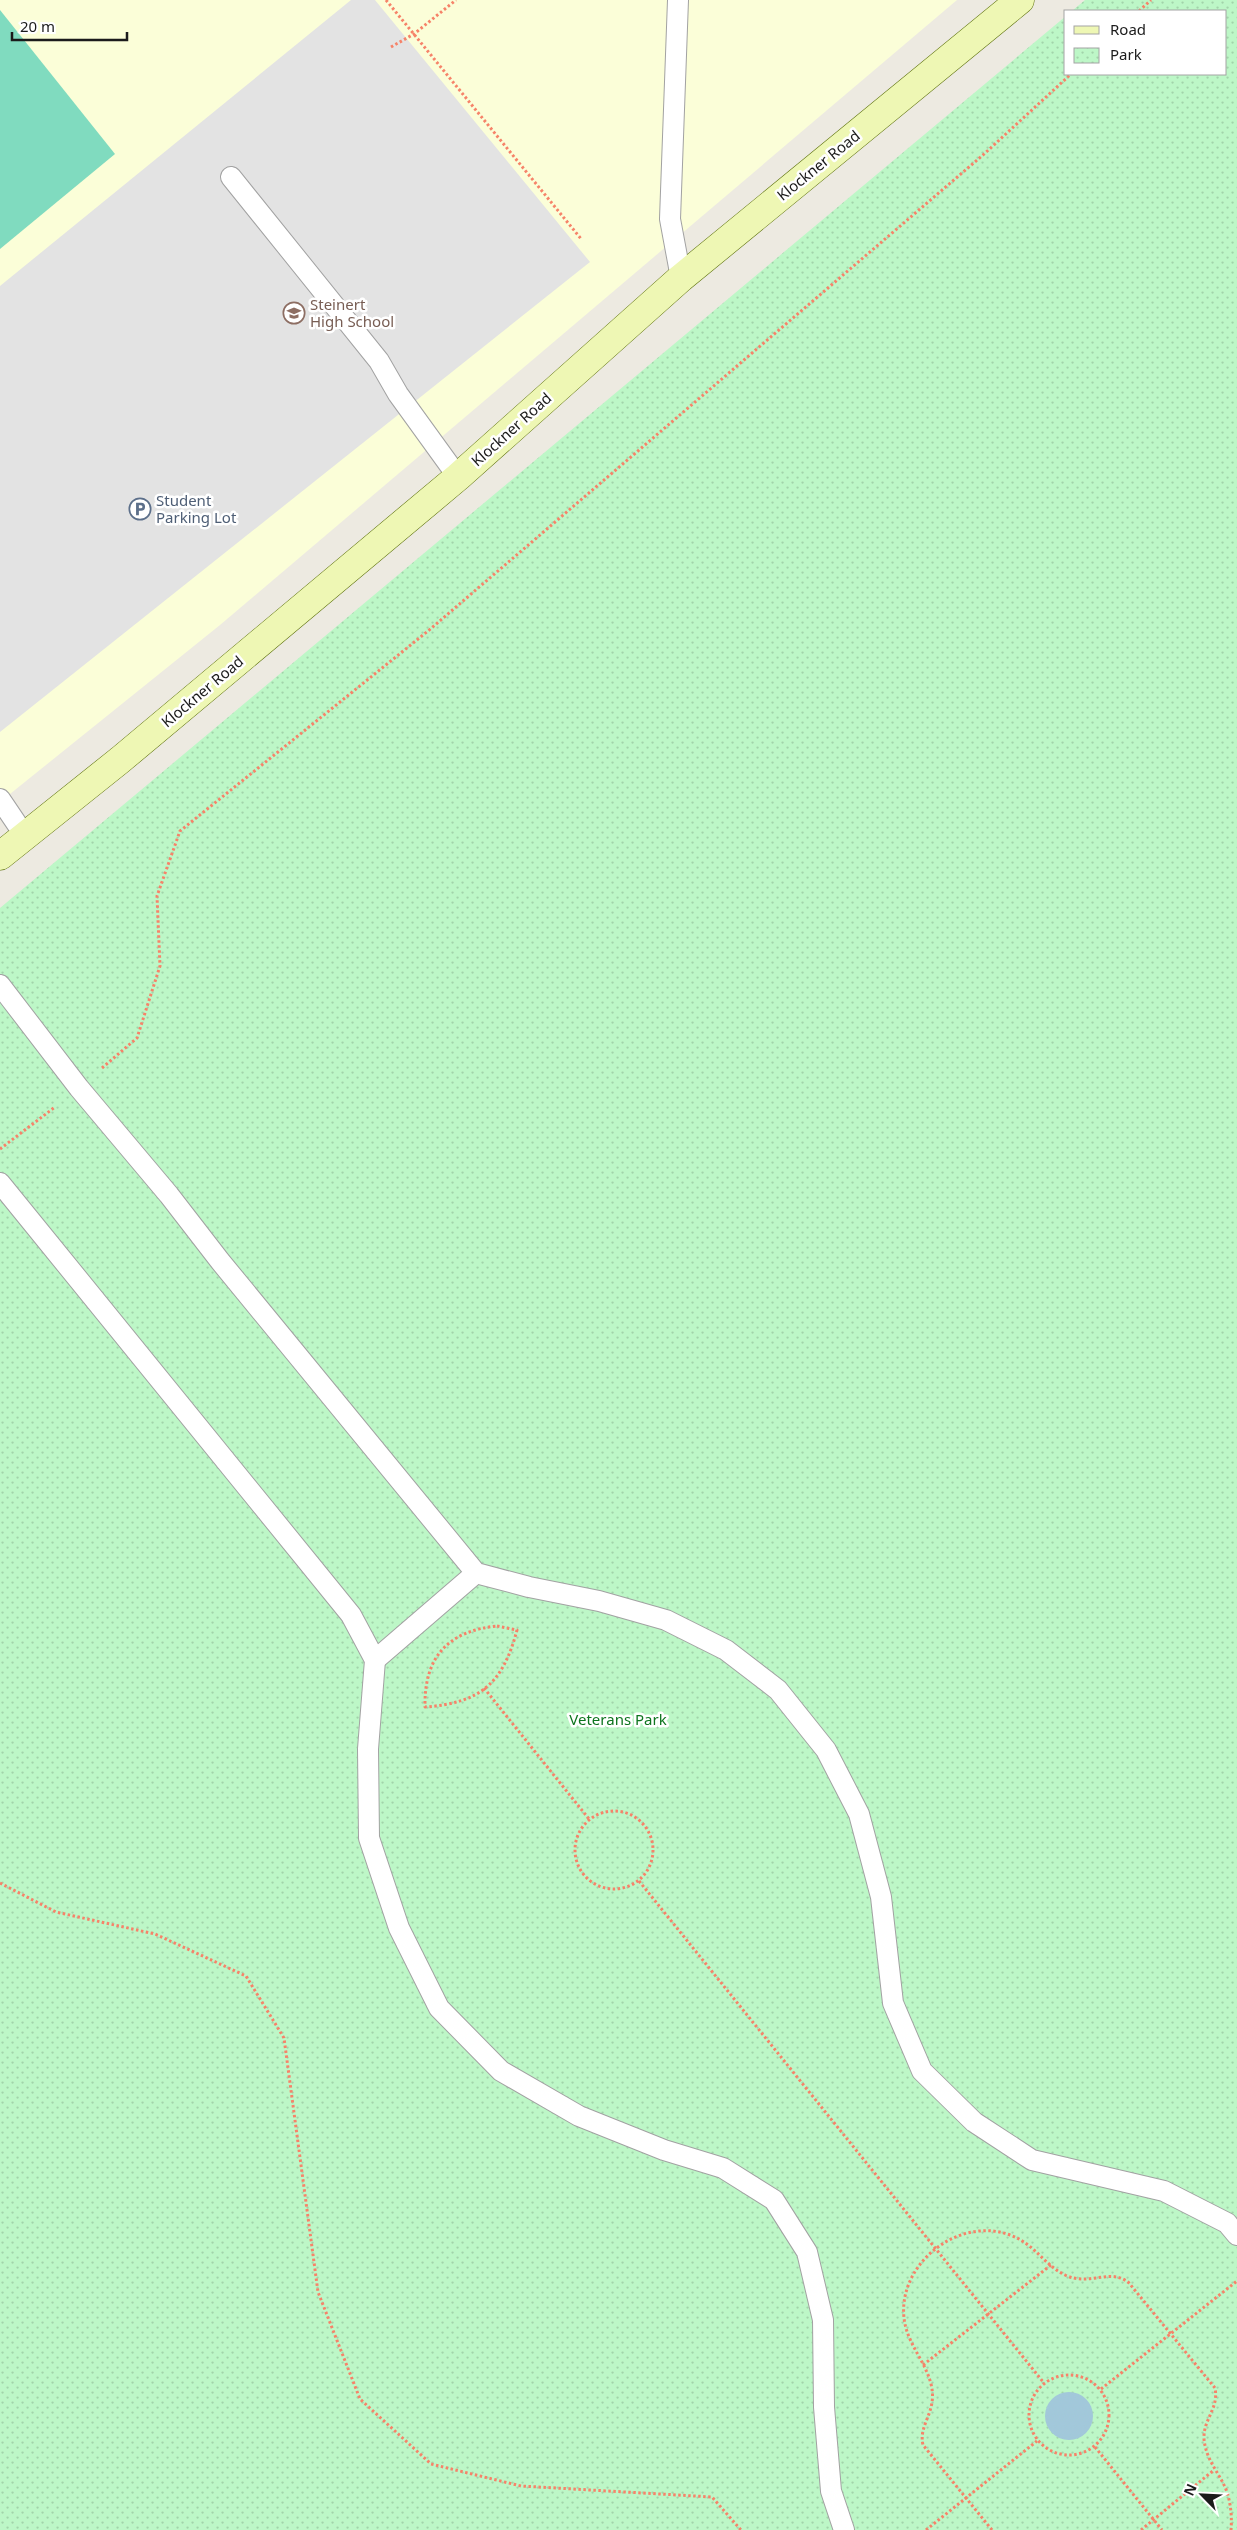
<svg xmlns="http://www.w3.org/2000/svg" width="1237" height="2530" viewBox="0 0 1237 2530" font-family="'Noto Sans',sans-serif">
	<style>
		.education { fill: #fbfed8 }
		.park { fill: url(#park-dots) }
		.pitch { fill: #80dbbf }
		.parking { fill: #e3e3e3 }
		.water { fill: #a2c8da }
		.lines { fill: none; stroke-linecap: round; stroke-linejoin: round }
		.service-casing { stroke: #a2a2a2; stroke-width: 22 }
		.secondary-casing { stroke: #596d07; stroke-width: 29 }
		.path { stroke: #f68369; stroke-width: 3; stroke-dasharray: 2.5 2.5; stroke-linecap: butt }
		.service { stroke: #fff; stroke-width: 20 }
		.secondary { stroke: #eef7b4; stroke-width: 28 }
		.labels { text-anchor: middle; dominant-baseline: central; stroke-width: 5; stroke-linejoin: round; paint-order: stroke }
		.street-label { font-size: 15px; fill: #1b1b1b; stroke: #fff }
		.education-label { font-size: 15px; fill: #785e54; stroke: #fff; text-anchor: start }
		.service-label { font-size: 15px; fill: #4e5e75; stroke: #fff; text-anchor: start }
		.park-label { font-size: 15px; fill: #0e751f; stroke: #fff }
	</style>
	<defs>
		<pattern id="park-dots" width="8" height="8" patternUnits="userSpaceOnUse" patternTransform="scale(1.25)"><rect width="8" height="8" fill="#bdf7c7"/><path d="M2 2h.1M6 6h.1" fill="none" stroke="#a2d3aa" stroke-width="1.8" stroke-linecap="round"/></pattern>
	</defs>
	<rect width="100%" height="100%" fill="#edeae1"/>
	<!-- education -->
	<polygon class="education" points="0,0 957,0 220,625 0,802"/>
	<!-- park -->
	<polygon class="park" points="1085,0 1237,0 1237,2530 0,2530 0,908 1066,16 1066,74 1226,74 1226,11 1072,11"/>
	<!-- pitch -->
	<polygon class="pitch" points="0,10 115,154 0,249"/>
	<!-- parking -->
	<polygon class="parking" points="351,0 375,0 590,262 0,732 0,286"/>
	<!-- water -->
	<circle class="water" cx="1069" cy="2416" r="24"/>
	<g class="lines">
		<!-- service casing -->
		<g class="service-casing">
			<g id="service">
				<polyline points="678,0 670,219 681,278"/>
				<polyline points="231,177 379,361 398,394 458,477"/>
				<polyline points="0,799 25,836"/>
				<polyline points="0,985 79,1088 169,1195 220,1261 476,1573 529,1587 599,1601 666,1620 726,1650 778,1690 826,1750 859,1814 881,1897 893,2003 922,2071 974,2122 1032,2160 1164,2191 1227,2223 1237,2235"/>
				<polyline points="0,1183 351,1615 375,1660 368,1749 369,1838 399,1928 439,2008 501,2071 579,2116 664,2150 723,2168 774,2200 807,2252 823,2320 824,2407 831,2491 844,2530"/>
				<polyline points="375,1660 476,1573"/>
			</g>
		</g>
		<!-- secondary casing -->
		<g class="secondary-casing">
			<polyline id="secondary" points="0,856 120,760 458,477 681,278 1020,0"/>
		</g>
		<!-- path -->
		<g class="path">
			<polyline points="386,0 582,240"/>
			<polyline points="1139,11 1151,0"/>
			<polyline points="391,47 414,34 456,0"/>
			<polyline points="102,1068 137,1038 160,966 157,896 180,831 428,631 983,155 1071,74"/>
			<polyline points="0,1149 55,1107"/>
			<path d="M497,1626L517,1630C503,1683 481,1703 425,1707C424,1657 448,1631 497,1626Z"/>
			<polyline points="484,1688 589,1819"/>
			<circle cx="614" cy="1850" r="39"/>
			<polyline points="639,1881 1044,2383"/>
			<polyline points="0,1883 56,1912 155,1934 246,1976 284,2038 318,2292 360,2399 431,2464 521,2486 712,2497 741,2530"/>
			<polyline points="923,2365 1051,2265"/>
			<circle cx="1069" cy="2415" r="40"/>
			<polyline points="1101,2389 1237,2281"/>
			<polyline points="1095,2447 1162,2530"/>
			<polyline points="926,2530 1037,2441"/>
			<path d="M992,2530L923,2445C918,2424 938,2412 931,2384C925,2360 907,2344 904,2318C898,2263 959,2216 1010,2235C1035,2244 1044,2265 1065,2275C1090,2287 1110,2267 1129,2283L1215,2388C1219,2409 1203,2419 1204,2439C1206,2461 1220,2473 1227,2492C1231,2505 1232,2517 1231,2530"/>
			<polyline points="1141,2530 1214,2470"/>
		</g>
		<!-- service -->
		<use href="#service" class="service"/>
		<!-- secondary -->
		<use href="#secondary" class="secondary"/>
	</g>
	<!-- icons -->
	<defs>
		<g id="school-ring" transform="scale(1.125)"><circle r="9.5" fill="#fff" stroke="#8d6e63" stroke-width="1.5"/><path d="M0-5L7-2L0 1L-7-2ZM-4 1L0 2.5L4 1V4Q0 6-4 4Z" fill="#8d6e63"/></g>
		<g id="parking-ring" transform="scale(1.125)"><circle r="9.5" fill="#fff" stroke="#5c6f8a" stroke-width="1.5"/><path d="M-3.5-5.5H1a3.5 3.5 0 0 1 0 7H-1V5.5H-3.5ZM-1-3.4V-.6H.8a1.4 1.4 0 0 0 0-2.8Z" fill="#5c6f8a"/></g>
	</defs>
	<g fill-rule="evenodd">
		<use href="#school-ring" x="294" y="313"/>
		<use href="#parking-ring" x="140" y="509"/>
	</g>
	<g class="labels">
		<!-- street labels -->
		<g class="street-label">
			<text transform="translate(818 165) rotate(-39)">Klockner Road</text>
			<text transform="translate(511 429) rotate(-42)">Klockner Road</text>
			<text transform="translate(202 691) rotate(-40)">Klockner Road</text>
		</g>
		<!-- education labels -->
		<g class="education-label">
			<text x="310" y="304">Steinert<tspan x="310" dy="17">High School</tspan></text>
		</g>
		<!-- service labels -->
		<g class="service-label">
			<text x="156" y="500">Student<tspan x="156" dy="17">Parking Lot</tspan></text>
		</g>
		<!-- park labels -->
		<g class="park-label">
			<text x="618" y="1719">Veterans Park</text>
		</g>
	</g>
	<!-- legend -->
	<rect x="1064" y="10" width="162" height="65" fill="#ffffff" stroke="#a4a4a4"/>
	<rect x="1074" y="26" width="25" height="8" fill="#eef7b4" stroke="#a4a4a4"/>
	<text x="1110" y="35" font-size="15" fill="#1b1b1b">Road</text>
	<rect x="1074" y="48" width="25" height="15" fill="url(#park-dots)" stroke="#a4a4a4"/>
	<text x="1110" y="60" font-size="15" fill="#1b1b1b">Park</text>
	<!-- north arrow -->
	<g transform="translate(1202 2495) rotate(294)" stroke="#ffffff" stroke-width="4" paint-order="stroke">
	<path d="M0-4L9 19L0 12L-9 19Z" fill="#1b1b1b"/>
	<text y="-8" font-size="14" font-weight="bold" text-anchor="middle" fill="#1b1b1b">N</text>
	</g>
	<!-- scale -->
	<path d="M12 32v8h115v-8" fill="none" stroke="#1b1b1b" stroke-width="2.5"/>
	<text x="20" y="32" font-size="15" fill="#1b1b1b" stroke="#ffffff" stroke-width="4" paint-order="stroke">20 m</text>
</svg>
